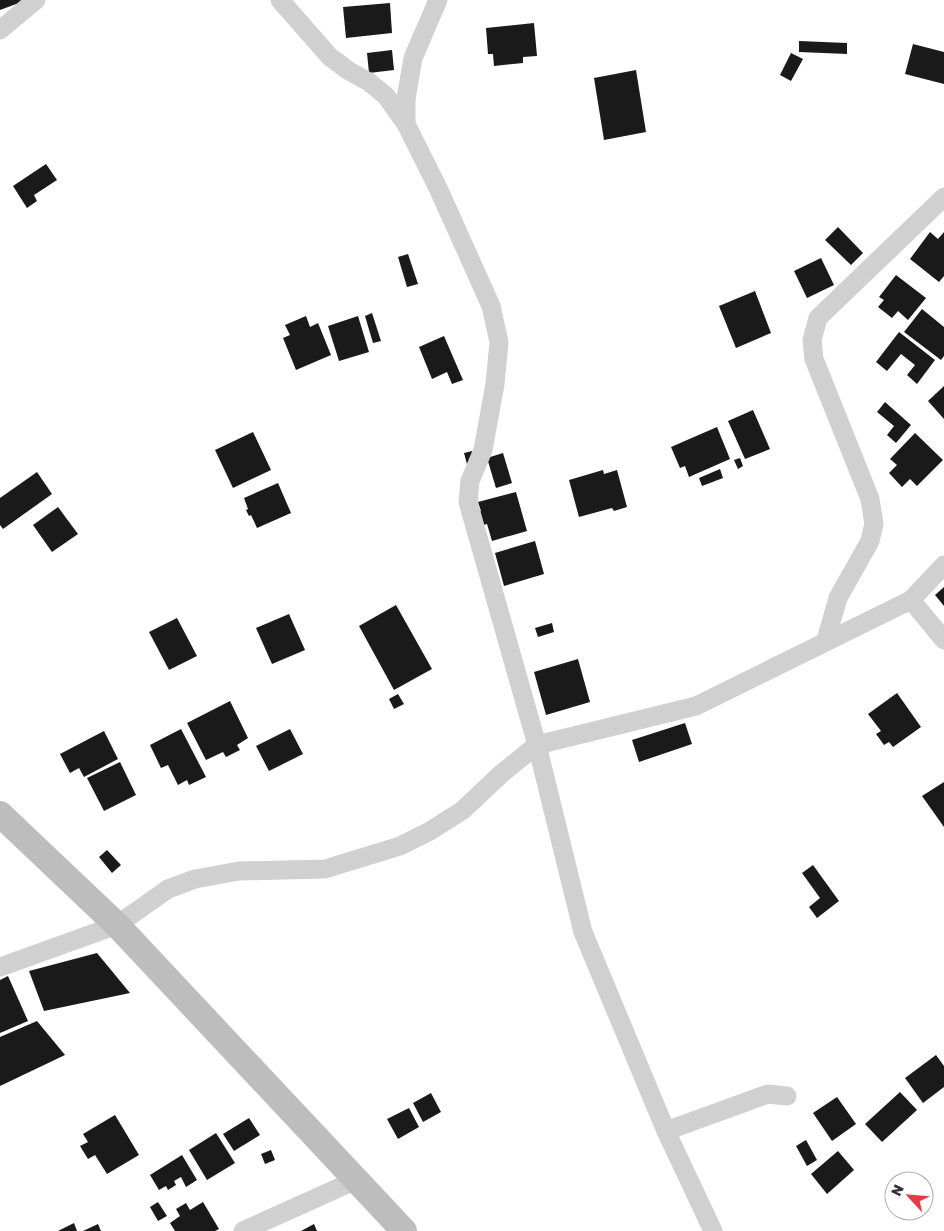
<svg xmlns="http://www.w3.org/2000/svg" width="944" height="1231" viewBox="0 0 944 1231" font-family="'Golos Text',sans-serif">
	<style>
		.building { fill: #1a1a1a }
		.lines { fill: none; stroke-linecap: round; stroke-linejoin: round }
		.street { stroke: #d0d0d0; stroke-width: 19 }
		.secondary { stroke: #bdbdbd; stroke-width: 26 }
	</style>
	<rect width="100%" height="100%" fill="#fff"/>
	<!-- building -->
	<g class="building">
		<polygon points="0,0 27,0 0,10"/>
		<polygon points="390,3 392,33 346,38 343,7"/>
		<polygon points="534,23 537,56 523,57 523,63 494,66 493,54 488,54 486,28"/>
		<polygon points="799,41 847,43 847,54 799,52"/>
		<polygon points="913,44 944,52 944,84 905,74"/>
		<polygon points="392,50 394,70 369,73 367,53"/>
		<polygon points="791,53 803,59 791,81 780,75"/>
		<polygon points="636,70 646,132 604,140 594,78"/>
		<polygon points="46,164 57,180 34,195 37,201 27,208 13,186"/>
		<polygon points="838,227 863,253 851,265 825,240"/>
		<polygon points="930,232 938,239 944,232 944,276 939,282 910,259"/>
		<polygon points="408,254 418,284 407,287 398,257"/>
		<polygon points="821,258 834,285 807,298 794,271"/>
		<polygon points="896,275 926,298 908,320 898,311 892,318 878,307 884,300 879,297"/>
		<polygon points="755,291 771,333 736,348 719,306"/>
		<polygon points="922,309 944,327 944,356 941,360 904,332"/>
		<polygon points="372,313 381,341 373,343 365,316"/>
		<polygon points="306,316 310,327 318,323 331,355 296,370 283,338 290,335 285,325"/>
		<polygon points="358,316 369,352 339,361 328,326"/>
		<polygon points="899,332 935,360 917,384 907,375 915,365 901,354 887,371 876,362"/>
		<polygon points="444,336 463,380 452,384 447,372 432,379 419,347"/>
		<polygon points="944,386 944,419 928,401"/>
		<polygon points="885,402 911,425 896,443 887,435 894,426 877,412"/>
		<polygon points="753,410 770,449 745,459 728,421"/>
		<polygon points="717,427 730,459 689,477 685,466 680,468 671,447"/>
		<polygon points="253,432 271,470 233,488 215,450"/>
		<polygon points="915,433 943,460 917,486 910,479 902,487 889,473 897,465 890,459"/>
		<polygon points="472,451 476,466 468,468 464,453"/>
		<polygon points="503,453 512,483 496,488 487,458"/>
		<polygon points="740,458 743,466 738,469 734,460"/>
		<polygon points="720,469 723,478 702,486 699,478"/>
		<polygon points="603,470 604,474 617,470 627,507 614,511 612,508 579,517 569,480"/>
		<polygon points="37,472 52,494 3,529 0,525 0,498"/>
		<polygon points="278,483 291,513 257,528 251,515 249,516 246,510 248,509 244,498"/>
		<polygon points="516,492 527,531 492,541 487,524 480,526 476,512 481,511 478,502"/>
		<polygon points="58,507 78,534 52,552 33,525"/>
		<polygon points="535,541 544,574 504,586 495,553"/>
		<polygon points="944,587 944,606 935,595"/>
		<polygon points="396,605 432,669 394,690 359,626"/>
		<polygon points="289,614 305,650 272,664 256,628"/>
		<polygon points="177,618 197,656 169,670 149,632"/>
		<polygon points="552,623 554,632 538,637 535,628"/>
		<polygon points="578,659 590,702 546,715 534,672"/>
		<polygon points="897,693 921,727 893,747 889,742 884,745 876,734 881,731 868,714"/>
		<polygon points="398,694 404,704 394,709 389,699"/>
		<polygon points="230,701 248,738 237,745 240,750 226,757 223,752 206,760 187,723"/>
		<polygon points="685,723 692,744 639,762 632,740"/>
		<polygon points="181,729 206,777 189,785 187,780 178,785 168,765 161,768 150,745"/>
		<polygon points="290,729 303,754 269,771 256,746"/>
		<polygon points="104,731 118,759 84,777 79,768 70,773 60,754"/>
		<polygon points="120,762 136,795 104,811 87,778"/>
		<polygon points="944,782 944,827 922,796"/>
		<polygon points="107,850 121,865 112,873 99,857"/>
		<polygon points="813,865 839,901 817,918 809,907 820,898 802,873"/>
		<polygon points="97,953 130,993 44,1011 29,971"/>
		<polygon points="8,976 28,1021 0,1033 0,980"/>
		<polygon points="37,1021 65,1055 0,1086 0,1037"/>
		<polygon points="936,1055 944,1066 944,1087 923,1103 905,1078"/>
		<polygon points="900,1092 917,1110 882,1142 865,1124"/>
		<polygon points="431,1093 441,1112 423,1122 413,1103"/>
		<polygon points="837,1097 856,1124 832,1141 813,1113"/>
		<polygon points="409,1108 419,1127 398,1139 387,1119"/>
		<polygon points="115,1115 139,1155 107,1174 95,1155 88,1159 80,1146 88,1142 83,1134"/>
		<polygon points="249,1118 260,1135 234,1151 223,1134"/>
		<polygon points="216,1133 235,1163 207,1180 189,1150"/>
		<polygon points="806,1140 817,1160 807,1166 796,1146"/>
		<polygon points="271,1150 275,1160 265,1164 261,1154"/>
		<polygon points="838,1151 854,1170 827,1194 811,1174"/>
		<polygon points="182,1155 197,1180 186,1187 181,1177 174,1181 176,1185 168,1190 166,1186 159,1190 150,1175"/>
		<polygon points="158,1202 167,1216 158,1221 150,1207"/>
		<polygon points="203,1202 219,1229 215,1231 175,1231 170,1223 180,1216 176,1209 186,1203 190,1210"/>
		<polygon points="74,1223 77,1231 58,1231"/>
		<polygon points="98,1224 101,1231 83,1231"/>
		<polygon points="314,1224 317,1231 301,1231"/>
	</g>
	<g class="lines">
		<!-- street -->
		<g class="street">
			<polyline points="280,0 330,57 349,71 369,82 386,96 406,124"/>
			<polyline points="438,0 413,58 406,99 406,124 438,188 491,306 499,342 495,384 483,450 470,481 468,502 537,745 583,932 666,1131 713,1231"/>
			<polyline points="0,30 36,0"/>
			<polyline points="911,600 944,640"/>
			<polyline points="826,640 838,598 870,541 874,524 870,499 814,359 812,340 818,318 944,197"/>
			<polyline points="0,967 117,925 168,889 195,879 239,871 325,869 400,846 430,831 463,810 501,774 537,745 696,706 911,600 944,565"/>
			<polyline points="666,1131 768,1094 787,1096"/>
			<polyline points="243,1231 356,1180"/>
		</g>
		<!-- secondary -->
		<polyline class="secondary" points="0,814 117,925 404,1231"/>
	</g>
	<!-- north arrow -->
	<g transform="translate(909 1196) rotate(296)"><circle r="24" fill="#ffffff" stroke="#adadad"/>
	<path d="M0-4L9 19L0 12L-9 19Z" fill="#e63946"/>
	<text y="-8" font-size="14" font-weight="bold" text-anchor="middle" fill="#333333">N</text>
	</g>
</svg>
